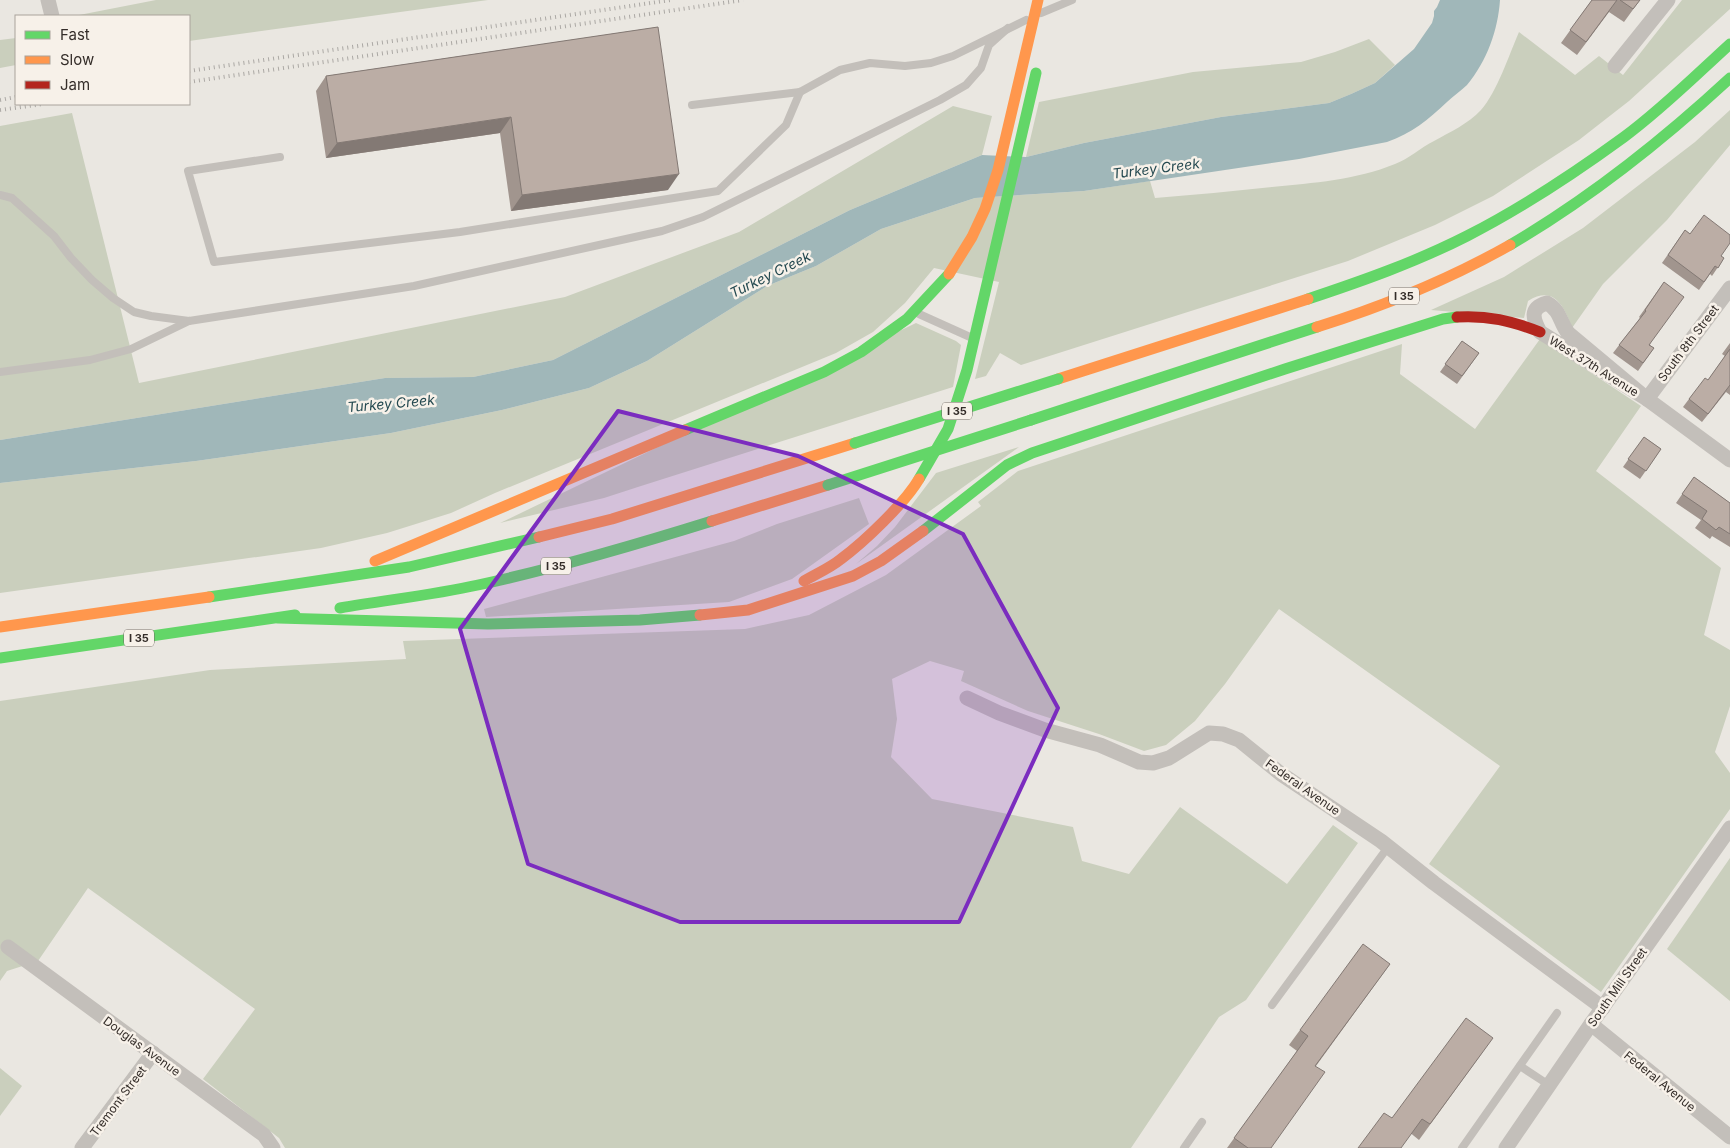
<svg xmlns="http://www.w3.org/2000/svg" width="1730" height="1148" viewBox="0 0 1730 1148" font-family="Inter,sans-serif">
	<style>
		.green { fill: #cacfbd }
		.water { fill: #a0b7b9 }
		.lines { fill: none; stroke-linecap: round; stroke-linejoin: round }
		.lane { stroke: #c3bfba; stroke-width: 8 }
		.street { stroke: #c3bfba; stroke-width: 15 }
		.fast { stroke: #63d668; stroke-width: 11 }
		.slow { stroke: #ff974d; stroke-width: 11 }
		.jam { stroke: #b3261e; stroke-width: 11 }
		.rail { stroke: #aba8a4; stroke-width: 4; stroke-dasharray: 1 4; stroke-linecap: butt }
		.fast-bridge { stroke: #63d668; stroke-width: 11 }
		.slow-bridge { stroke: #ff974d; stroke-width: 11 }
		.wall { fill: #a1958e }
		.shaded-wall { fill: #837974 }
		.building { fill: #bbada5; stroke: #837974 }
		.marked { fill: #7b2cbf; fill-opacity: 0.2; stroke: #7b2cbf; stroke-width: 4; stroke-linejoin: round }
		.labels { text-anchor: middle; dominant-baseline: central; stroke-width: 5; stroke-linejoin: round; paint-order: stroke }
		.shield { fill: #f7f1e9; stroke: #6e6863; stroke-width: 1 }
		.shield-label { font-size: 11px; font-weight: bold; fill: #342d29 }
		.street-label { font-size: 12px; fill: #342d29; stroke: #f7f1e9 }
		.water-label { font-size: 14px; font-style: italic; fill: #244950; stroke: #f7f1e9 }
	</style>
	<rect width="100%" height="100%" fill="#eae7e1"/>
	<!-- green -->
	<g class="green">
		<polygon points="156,0 488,0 189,41 189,16 74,16"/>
		<path d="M1682,0H1730V9L1629,101L1602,122L1579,140L1493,196L1435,225L1348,261L1021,365L1000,353L986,376L975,379L999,282L934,268L905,303L873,332L836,353L495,493L451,513L387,533L321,548L0,593V483L196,461L391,433L502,410L589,388L647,361L767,286L816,266L881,229L975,198L1084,191L1150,181L1155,198C1194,195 1233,191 1272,187C1313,183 1356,180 1395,164C1409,159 1420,148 1434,141C1450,132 1468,124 1481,110C1497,92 1509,55 1519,32L1575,75L1599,56L1623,75Z"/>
		<polygon points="16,38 16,65 0,68 0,40"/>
		<polygon points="1369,39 1395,65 1375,83 1351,94 1329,103 1221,117 1084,143 1026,157 1039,102 1193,72 1301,62 1335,52"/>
		<polygon points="953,106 992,116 982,155 850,210 553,360 473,377 385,378 0,440 0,126 72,113 139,383 565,297 739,232"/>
		<path d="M1730,110V145L1667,220L1603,284L1572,328C1564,306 1554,285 1528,301L1524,318L1431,310L1504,277L1583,228L1695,142Z"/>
		<polygon points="916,323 956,341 961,345 953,387 641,486 604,498 500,523"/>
		<polygon points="1540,339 1641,406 1596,471 1721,568 1704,635 1730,650 1730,706 1715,752 1730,773 1730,809 1601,992 1429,864 1500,766 1279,609 1225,684 1195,721 1166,745 1144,751 1099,734 1028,711 961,681 964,671 930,661 892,679 897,719 891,757 932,799 1073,827 1082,861 1129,874 1180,807 1287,884 1333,825 1358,843 1246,1000 1219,1017 1131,1148 285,1148 279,1138 203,1079 255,1009 88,888 38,961 7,971 0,981 0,701 210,670 406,659 403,641 745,629 809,615 886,575 981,506 978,502 1018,471 1402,344 1400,374 1475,429"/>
		<polygon points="1019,447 856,564 877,546 895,527 936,473"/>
		<polygon points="859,498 869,524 792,579 729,602 486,617 484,609 734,541 777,524"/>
		<polygon points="1730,858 1730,1001 1667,949"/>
		<polygon points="0,1068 22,1086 0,1116"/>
	</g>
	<!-- water -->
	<path class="water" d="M1440,0H1500C1498,30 1487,61 1467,85C1461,91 1453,96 1447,102C1428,120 1412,133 1387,142L1299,159L1084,191L975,198L881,229L816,266L767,286L647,361L589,388L502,410L391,433L196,461L0,483V440L385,378L473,377L553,360L850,210L982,155L1026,157L1084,143L1221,117L1329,103L1351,94L1375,83L1414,49L1432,23L1434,16V11L1437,7Z"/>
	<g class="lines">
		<!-- lane -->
		<g class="lane">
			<polyline points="1041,13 1072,0"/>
			<polyline points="692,105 800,92 840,70 870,63 905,66 931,63 953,56 1026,20"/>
			<polyline points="280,157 188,171 214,262 460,232 718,191 786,125 800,92"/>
			<polyline points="0,195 12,198 54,236 71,258 92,280 113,298 134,312 151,316 189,321 414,286 662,231 703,217 940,100 966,85 981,68 989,45 1008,28"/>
			<polyline points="919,314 970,337"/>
			<polyline points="0,372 90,360 131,349 189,321"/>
			<polyline points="1272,1005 1388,847"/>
			<polyline points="1520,1066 1549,1085"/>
			<polyline points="1184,1148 1202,1122"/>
			<polyline points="1462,1148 1557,1013"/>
		</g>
		<!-- street -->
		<g class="street">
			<polyline points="48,0 52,16"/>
			<polyline points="1615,66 1668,0"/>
			<path d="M1647,399L1540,332C1533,319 1529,308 1547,303C1561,311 1559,321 1568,333L1647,399L1730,460"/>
			<polyline points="1647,399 1730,288"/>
			<polyline points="967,698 999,713 1045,730 1100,745 1139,762 1153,763 1169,758 1209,733 1223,734 1239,740 1281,774 1381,841 1434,883 1603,1008"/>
			<polyline points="8,947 264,1135 273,1148"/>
			<polyline points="1591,1024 1730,1137"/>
			<polyline points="82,1148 153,1053"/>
			<polyline points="1506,1148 1591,1024 1730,828"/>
		</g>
		<!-- fast -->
		<g class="fast">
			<path d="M1510,245C1590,198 1662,141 1730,78"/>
			<path d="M1308,299C1362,281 1416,262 1467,236C1520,209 1576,172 1624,137C1662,109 1696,75 1730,44"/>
			<polyline points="1031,420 1317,327"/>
			<polyline points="685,430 824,372 861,352 907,319 949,274"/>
			<polyline points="919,479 948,429 967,370 1036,73"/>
			<polyline points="923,531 1007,465 1032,453 1285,369 1443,319 1457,317"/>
			<polyline points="209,597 409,567 539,537"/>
			<path d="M340,608C386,600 433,595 478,585C558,568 635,545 712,521"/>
			<polyline points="278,618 488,624 640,620 700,615"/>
			<polyline points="0,658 295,615"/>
		</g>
		<!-- slow -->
		<g class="slow">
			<path d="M1317,327C1384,306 1448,280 1510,245"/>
			<polyline points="1058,379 1308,299"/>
			<polyline points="712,521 828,485"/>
			<polyline points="539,537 612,519 855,443"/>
			<polyline points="375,561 685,430"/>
			<path d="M804,581C816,574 830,568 841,559C864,542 905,503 919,479"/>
			<polyline points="700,615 748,610 853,576 881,561 923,531"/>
			<polyline points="0,627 209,597"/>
		</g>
		<!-- jam -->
		<path class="jam" d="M1457,317C1487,315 1512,321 1540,332"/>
		<!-- rail -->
		<g class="rail">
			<polyline points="189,71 671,0"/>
			<polyline points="189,82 743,0"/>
			<polyline points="0,100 16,97"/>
			<polyline points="0,110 43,104"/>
		</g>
		<!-- fast-bridge -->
		<g class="fast-bridge">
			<polyline points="855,443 1058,379"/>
			<polyline points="828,485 1031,420"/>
		</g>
		<!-- slow-bridge -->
		<polyline class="slow-bridge" points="949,274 972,237 985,209 998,170 1038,0"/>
	</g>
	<!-- wall -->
	<g class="wall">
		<polygon points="1592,0 1640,0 1624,22 1609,12 1577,55 1561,43"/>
		<polygon points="658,27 668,190 511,211 500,133 326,158 316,91 326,76"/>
		<polygon points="1685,230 1724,258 1712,276 1710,274 1699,290 1662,263"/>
		<polygon points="1664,282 1650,345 1654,348 1638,371 1613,353 1640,318 1639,317"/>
		<polygon points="1462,341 1479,353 1457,384 1440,372"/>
		<polygon points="1730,343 1730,395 1726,392 1702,422 1683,407 1689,399 1708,380 1725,356 1722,354"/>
		<polygon points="1644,437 1661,449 1640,479 1623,467"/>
		<polygon points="1694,477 1730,503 1730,547 1712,536 1710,539 1695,528 1701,520 1676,503"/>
		<polygon points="1390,964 1316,1066 1271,1148 1227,1148 1297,1051 1289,1045 1300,1030"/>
		<polygon points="1482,1053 1419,1140 1392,1118"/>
	</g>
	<!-- shaded-wall -->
	<g class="shaded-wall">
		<polygon points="511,117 500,133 326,158 337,143"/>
		<polygon points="679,174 668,190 511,211 522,195"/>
	</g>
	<!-- building -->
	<g class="building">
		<polygon points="1592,0 1617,0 1586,42 1570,30"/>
		<polygon points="1620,0 1640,0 1633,9"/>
		<polygon points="658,27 679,174 522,195 511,117 337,143 326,76"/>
		<polygon points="1704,215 1730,235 1730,243 1721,256 1724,258 1718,268 1715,266 1704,282 1668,255 1685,230 1690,234"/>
		<polygon points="1664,282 1684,297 1649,345 1654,348 1643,363 1619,345 1646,311 1645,310"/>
		<polygon points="1462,341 1479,353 1462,376 1445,364"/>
		<polygon points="1730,349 1730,385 1708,414 1689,399 1705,378 1708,380"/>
		<polygon points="1644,437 1661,449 1646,471 1628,459"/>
		<polygon points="1694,477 1730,503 1730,534 1719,527 1716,530 1702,519 1707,511 1682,494"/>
		<polygon points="1363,944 1390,964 1315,1066 1325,1072 1271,1148 1248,1148 1234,1138 1308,1036 1300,1030"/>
		<polygon points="1466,1018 1493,1038 1430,1124 1422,1119 1401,1148 1358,1148 1384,1113 1392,1118"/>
	</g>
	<!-- marked area -->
	<path class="marked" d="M618,411L798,456L963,534L1058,708L959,922H680L528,864L460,629Z"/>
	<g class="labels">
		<!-- shield labels -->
		<g class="shield">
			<rect x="1389" y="287.5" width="30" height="17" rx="4"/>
			<rect x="942" y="402.5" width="30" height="17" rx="4"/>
			<rect x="541" y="557.5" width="30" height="17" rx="4"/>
			<rect x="124" y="629.5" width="30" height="17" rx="4"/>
		</g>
		<g class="shield-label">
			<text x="1404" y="296">I 35</text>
			<text x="957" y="411">I 35</text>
			<text x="556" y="566">I 35</text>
			<text x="139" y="638">I 35</text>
		</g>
		<!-- street labels -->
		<g class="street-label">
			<text transform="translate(1688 343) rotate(-53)">South 8th Street</text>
			<text transform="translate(1594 366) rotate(32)">West 37th Avenue</text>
			<text transform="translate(1303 787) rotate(35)">Federal Avenue</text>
			<text transform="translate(1617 987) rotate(-55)">South Mill Street</text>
			<text transform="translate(142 1046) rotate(36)">Douglas Avenue</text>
			<text transform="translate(1660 1081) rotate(39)">Federal Avenue</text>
			<text transform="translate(118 1101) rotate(-53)">Tremont Street</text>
		</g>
		<!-- water labels -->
		<g class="water-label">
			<text transform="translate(1156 168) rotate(-7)">Turkey Creek</text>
			<text transform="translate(770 274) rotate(-26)">Turkey Creek</text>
			<text transform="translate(391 403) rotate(-5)">Turkey Creek</text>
		</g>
	</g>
	<!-- legend -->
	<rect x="15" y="15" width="175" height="90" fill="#f7f1e9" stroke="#a9a39c"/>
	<rect x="25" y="31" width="25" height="8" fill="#63d668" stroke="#a9a39c"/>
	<text x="60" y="40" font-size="15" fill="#342d29">Fast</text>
	<rect x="25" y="56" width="25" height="8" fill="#ff974d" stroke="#a9a39c"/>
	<text x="60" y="65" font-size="15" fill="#342d29">Slow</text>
	<rect x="25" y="81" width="25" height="8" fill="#b3261e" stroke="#a9a39c"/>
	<text x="60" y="90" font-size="15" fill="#342d29">Jam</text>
</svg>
